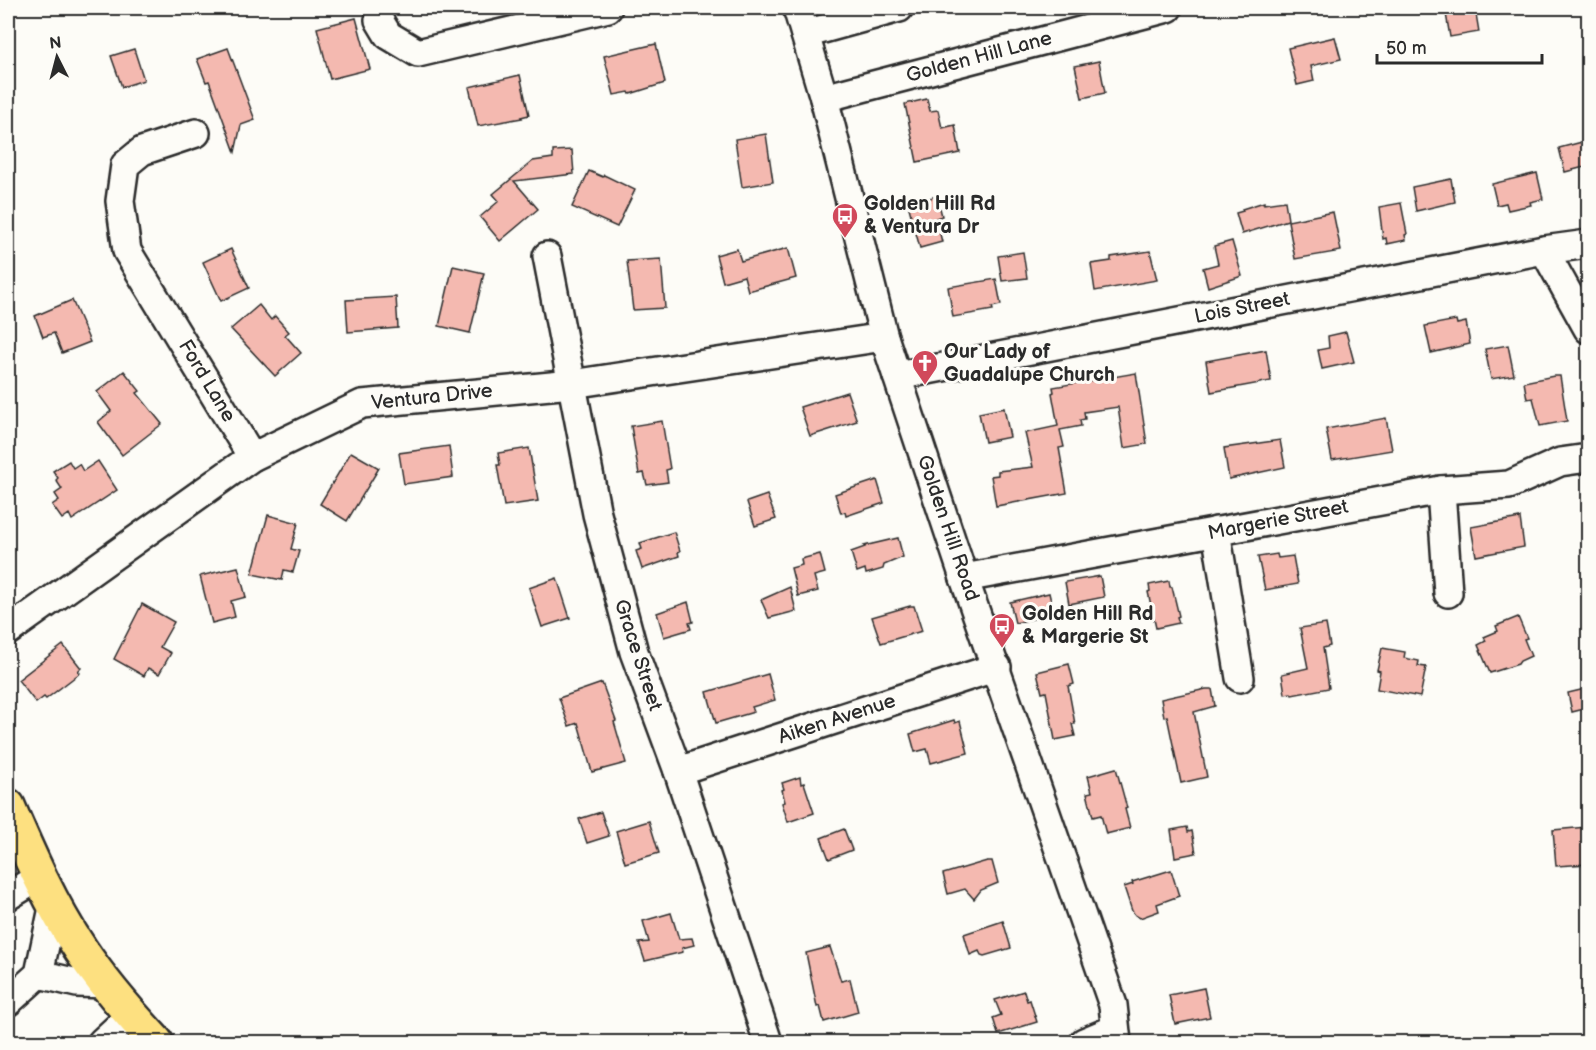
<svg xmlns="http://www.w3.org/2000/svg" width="1596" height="1050" viewBox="0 0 1596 1050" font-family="'Balsamiq Sans',sans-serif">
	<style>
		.building { fill: #f4b9b0; stroke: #2b2b2b; stroke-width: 1.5 }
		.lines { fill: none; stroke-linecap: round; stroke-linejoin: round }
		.minor-casing { stroke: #2b2b2b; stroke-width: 32 }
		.major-casing { stroke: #2b2b2b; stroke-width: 38 }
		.minor { stroke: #fdfcf7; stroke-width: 27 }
		.major { stroke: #fde080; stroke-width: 33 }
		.labels { text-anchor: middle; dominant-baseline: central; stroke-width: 6; stroke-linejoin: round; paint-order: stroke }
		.street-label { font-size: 20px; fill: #2b2b2b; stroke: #fdfcf7 }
		.poi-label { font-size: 20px; font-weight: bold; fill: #2b2b2b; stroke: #fdfcf7; text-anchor: start }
	</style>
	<rect width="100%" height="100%" fill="#fdfcf7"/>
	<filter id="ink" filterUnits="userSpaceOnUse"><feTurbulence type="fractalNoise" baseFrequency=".0167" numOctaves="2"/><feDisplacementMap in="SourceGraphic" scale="12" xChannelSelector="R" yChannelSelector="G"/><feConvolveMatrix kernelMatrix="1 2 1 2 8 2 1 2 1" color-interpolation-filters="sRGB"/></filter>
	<g filter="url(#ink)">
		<!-- building -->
		<g class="building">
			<polygon points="1445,8 1475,8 1479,32 1450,37"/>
			<polygon points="356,18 370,69 330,79 317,28"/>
			<polygon points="1335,37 1341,59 1311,66 1314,81 1297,85 1288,48"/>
			<polygon points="656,44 665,83 630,94 629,92 614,95 604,56"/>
			<polygon points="228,48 255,120 241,125 235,152 209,81 206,82 197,59"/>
			<polygon points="134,49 144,80 122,87 111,56"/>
			<polygon points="1099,61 1105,93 1082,98 1075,66"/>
			<polygon points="520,75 529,115 521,117 522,118 478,126 469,87"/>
			<polygon points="927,99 930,111 938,110 942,128 955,125 960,153 917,162 905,104"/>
			<polygon points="766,134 773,182 742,187 735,139"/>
			<polygon points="1582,142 1588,166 1565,172 1559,148"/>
			<polygon points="572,150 574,174 514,181 538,209 500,241 480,217 499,201 493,194 533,161 553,158 553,151"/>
			<polygon points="589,171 603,177 604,175 635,190 617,227 572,207"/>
			<polygon points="1537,173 1543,199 1530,202 1531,205 1508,210 1506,203 1497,205 1492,184"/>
			<polygon points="1451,179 1455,202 1416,211 1412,187"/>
			<polygon points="937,196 942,216 936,218 942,242 920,248 908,204"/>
			<polygon points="1285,201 1288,220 1242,234 1236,213 1243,211 1242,209 1264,202 1264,204"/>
			<polygon points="1401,203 1407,234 1405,235 1406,240 1387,244 1386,238 1383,239 1379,207"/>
			<polygon points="1333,212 1341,251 1295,259 1288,221"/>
			<polygon points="1232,241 1242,276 1208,287 1203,268 1218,264 1214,246"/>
			<polygon points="788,248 796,278 748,291 744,276 723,282 716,255 737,249 741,261"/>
			<polygon points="231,249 249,288 221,301 203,262"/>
			<polygon points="1150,251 1157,280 1095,291 1091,264 1111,261 1111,257"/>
			<polygon points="1023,252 1027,278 1002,281 998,256"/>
			<polygon points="661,259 665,308 633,310 627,261"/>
			<polygon points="453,266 484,273 470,333 439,326"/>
			<polygon points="996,279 1001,305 992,307 993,310 953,317 948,287"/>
			<polygon points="396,297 398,328 348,332 346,300"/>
			<polygon points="72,300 90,342 62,353 54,333 43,337 35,316"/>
			<polygon points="259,305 271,320 275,316 289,332 285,335 301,353 275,376 231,329"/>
			<polygon points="1456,320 1457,324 1466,322 1470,344 1431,353 1425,326"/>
			<polygon points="1346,332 1354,362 1322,369 1318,350 1329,348 1328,336"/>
			<polygon points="1508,345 1514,375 1491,379 1485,349"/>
			<polygon points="1266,350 1271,381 1211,392 1206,361"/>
			<polygon points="124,371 140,391 137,393 162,424 122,455 98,422 111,411 97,392"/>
			<polygon points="1136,373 1147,444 1124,448 1118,407 1084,412 1085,419 1080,420 1081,426 1060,430 1064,447 1059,448 1067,493 996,506 991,476 998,475 998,471 1033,467 1025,433 1058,426 1052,393 1054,392 1053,387"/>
			<polygon points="1554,376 1560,376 1567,421 1540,426 1533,398 1527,399 1524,382"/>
			<polygon points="847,392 857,421 810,436 800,407"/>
			<polygon points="1004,408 1010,437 985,442 979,413"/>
			<polygon points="1386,418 1392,450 1332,460 1326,429"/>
			<polygon points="662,421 670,469 666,470 668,482 647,485 644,473 639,474 631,426"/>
			<polygon points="1280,440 1285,467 1229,479 1224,448"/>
			<polygon points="449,446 453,477 404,484 399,453"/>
			<polygon points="529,448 538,501 504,506 497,465 500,465 498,453"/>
			<polygon points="351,452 379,468 347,521 320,504"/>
			<polygon points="69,461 73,468 79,464 83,471 98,461 117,490 72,520 69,514 62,519 52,505 59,500 55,494 62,489 56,480 58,478 53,471"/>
			<polygon points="877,480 884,503 846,516 845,512 841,513 835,494"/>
			<polygon points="767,495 776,519 755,526 747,502"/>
			<polygon points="268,515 298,523 291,549 299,551 293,572 284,570 282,580 252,574"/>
			<polygon points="1520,518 1524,547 1476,556 1471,527"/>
			<polygon points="674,532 680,551 678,552 679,556 642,569 636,551 642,549 640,543"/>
			<polygon points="898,538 903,557 884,565 883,569 866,574 865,569 857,572 851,552 865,547 864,546"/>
			<polygon points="820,554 825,573 814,576 818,591 798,596 791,568 802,565 801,559"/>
			<polygon points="1277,554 1278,558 1293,556 1298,584 1265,590 1258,557"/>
			<polygon points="238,567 246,597 231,601 235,617 212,623 200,576"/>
			<polygon points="1100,576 1104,597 1069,604 1065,582"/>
			<polygon points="557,578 570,618 542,627 529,588"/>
			<polygon points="1169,581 1170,587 1172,587 1179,616 1177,617 1179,623 1156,628 1148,592 1150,591 1149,585"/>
			<polygon points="790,587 796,611 769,618 761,600"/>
			<polygon points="1049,593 1054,614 1015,623 1010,602"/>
			<polygon points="688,602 693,622 689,623 691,629 664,637 657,613"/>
			<polygon points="142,604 174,622 160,647 171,653 159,674 148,668 144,676 114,659"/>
			<polygon points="910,606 914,606 922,631 881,643 872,617"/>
			<polygon points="1518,617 1527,638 1524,639 1531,656 1520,661 1518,664 1490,673 1478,645 1486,641 1484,637 1498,631 1496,626"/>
			<polygon points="1326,624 1330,646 1323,648 1329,688 1292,695 1291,693 1285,694 1282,674 1308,668 1300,628"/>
			<polygon points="63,645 81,668 78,671 80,673 46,699 44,697 36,703 18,680"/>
			<polygon points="1382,648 1405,652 1404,658 1419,661 1418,666 1426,667 1420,697 1377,689 1380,671 1377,670"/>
			<polygon points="1069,664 1074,684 1068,686 1075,724 1072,724 1075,736 1055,740 1046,692 1042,693 1037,672"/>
			<polygon points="768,674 775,700 752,707 754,712 716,723 707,692"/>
			<polygon points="602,683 616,721 614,722 626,763 592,772 578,723 569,726 559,698"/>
			<polygon points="1206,689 1212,689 1215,706 1194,712 1207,777 1181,783 1167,716 1164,717 1161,699"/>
			<polygon points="1585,689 1588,708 1572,712 1568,693"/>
			<polygon points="954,720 955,723 960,721 968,753 931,763 927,749 915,752 910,734"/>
			<polygon points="1116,768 1127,808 1125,809 1130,828 1106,834 1101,815 1093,817 1087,793 1092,792 1088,776"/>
			<polygon points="800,777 801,784 804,783 814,813 788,822 782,803 785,802 782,790 784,789 782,783"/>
			<polygon points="601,812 609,836 587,843 579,819"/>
			<polygon points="649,821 659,853 625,863 616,831"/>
			<polygon points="1187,827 1188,832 1192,831 1196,853 1175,857 1171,830"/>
			<polygon points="1587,827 1588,864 1556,866 1553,830"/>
			<polygon points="844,829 852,850 829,859 821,838"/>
			<polygon points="987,861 992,861 998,883 981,890 974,899 965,889 948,894 943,874"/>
			<polygon points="1171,870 1179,896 1157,904 1159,911 1140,918 1135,915 1132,911 1124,887 1133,884 1132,882"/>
			<polygon points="671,913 679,939 692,938 694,945 682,948 683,952 645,961 639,943 649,942 643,921"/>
			<polygon points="1003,921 1011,948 984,956 981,955 979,951 970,955 964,934"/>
			<polygon points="830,947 841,981 850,979 858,1012 824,1022 820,1006 817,1007 806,953"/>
			<polygon points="1204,988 1210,1017 1175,1024 1169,995"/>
			<polygon points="1024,991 1027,1001 1030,1000 1037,1022 998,1034 993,1018 1001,1015 995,1000"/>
		</g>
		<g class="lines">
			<!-- minor casing -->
			<g class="minor-casing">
				<g id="minor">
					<polyline points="797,8 824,98 884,337 964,578 1113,1005 1117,1042"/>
					<polyline points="379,20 388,35 418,53 608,8"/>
					<polyline points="805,34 899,8"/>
					<polyline points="824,98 1168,8"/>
					<polyline points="196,133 142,151 125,165 120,201 127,251 252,457"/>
					<polyline points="1544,250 1588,329"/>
					<polyline points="547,256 597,514 634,652 678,771 768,1042"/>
					<polyline points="897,376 1544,250 1588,244"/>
					<polyline points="1441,490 1448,593"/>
					<polyline points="1216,531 1240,678"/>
					<polyline points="964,578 1441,490 1509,485 1560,462 1588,458"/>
					<polyline points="8,631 252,457 362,404 572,384 884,337"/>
					<polyline points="678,771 997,667"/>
					<polyline points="8,896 39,877"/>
					<polyline points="39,974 77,983 106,984"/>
					<polyline points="8,1002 39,974 54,903"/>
					<polyline points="102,1042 131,1015"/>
					<polyline points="1084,1042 1115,1029"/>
				</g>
			</g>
			<!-- major casing -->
			<g class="major-casing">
				<path id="major" d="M8,806C29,855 51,905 81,950C103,983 129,1013 156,1042"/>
			</g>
			<!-- minor -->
			<use href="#minor" class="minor"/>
			<!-- major -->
			<use href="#major" class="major"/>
		</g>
	</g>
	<!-- icons -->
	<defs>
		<g id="bus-pin" transform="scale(1.35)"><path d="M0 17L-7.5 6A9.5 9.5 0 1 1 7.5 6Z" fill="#d1495b" stroke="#fdfcf7"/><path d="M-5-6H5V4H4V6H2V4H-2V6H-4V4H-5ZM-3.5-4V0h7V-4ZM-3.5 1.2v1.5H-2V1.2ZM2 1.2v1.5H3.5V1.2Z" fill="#fff"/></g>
		<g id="church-pin" transform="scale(1.35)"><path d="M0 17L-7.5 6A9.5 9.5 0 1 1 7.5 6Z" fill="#d1495b" stroke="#fdfcf7"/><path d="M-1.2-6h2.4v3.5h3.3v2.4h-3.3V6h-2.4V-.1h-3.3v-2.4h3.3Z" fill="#fff"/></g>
	</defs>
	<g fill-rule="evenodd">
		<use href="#bus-pin" x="845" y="216"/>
		<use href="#church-pin" x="925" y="363"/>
		<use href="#bus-pin" x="1002" y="626"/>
	</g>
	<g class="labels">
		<!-- street labels -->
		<g class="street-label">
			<text transform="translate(979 57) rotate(-15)">Golden Hill Lane</text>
			<text transform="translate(1242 308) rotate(-11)">Lois Street</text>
			<text transform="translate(207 381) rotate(59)">Ford Lane</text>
			<text transform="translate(432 397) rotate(-6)">Ventura Drive</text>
			<text transform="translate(1278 520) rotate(-11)">Margerie Street</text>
			<text transform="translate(948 528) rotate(71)">Golden Hill Road</text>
			<text transform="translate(638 655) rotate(72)">Grace Street</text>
			<text transform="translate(837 719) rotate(-18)">Aiken Avenue</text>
		</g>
		<!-- poi labels -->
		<g class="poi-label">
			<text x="864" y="204">Golden Hill Rd<tspan x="864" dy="23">&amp; Ventura Dr</tspan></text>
			<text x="944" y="352">Our Lady of<tspan x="944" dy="23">Guadalupe Church</tspan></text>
			<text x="1022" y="614">Golden Hill Rd<tspan x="1022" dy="23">&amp; Margerie St</tspan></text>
		</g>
	</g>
	<!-- margin -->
	<rect width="1596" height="1050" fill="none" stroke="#fdfcf7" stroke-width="30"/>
	<rect x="15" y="15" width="1566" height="1020" fill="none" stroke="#2b2b2b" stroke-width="2" filter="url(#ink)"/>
	<!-- north arrow -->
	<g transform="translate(57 57) rotate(354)" stroke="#fdfcf7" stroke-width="4.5" paint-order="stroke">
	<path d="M0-4.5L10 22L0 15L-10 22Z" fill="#2b2b2b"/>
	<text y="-9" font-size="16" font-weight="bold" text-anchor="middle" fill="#2b2b2b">N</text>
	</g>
	<!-- scale -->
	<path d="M1377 54v9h165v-9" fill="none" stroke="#2b2b2b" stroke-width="3"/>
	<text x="1386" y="54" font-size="18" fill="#2b2b2b" stroke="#fdfcf7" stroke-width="4.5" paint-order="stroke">50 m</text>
</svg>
